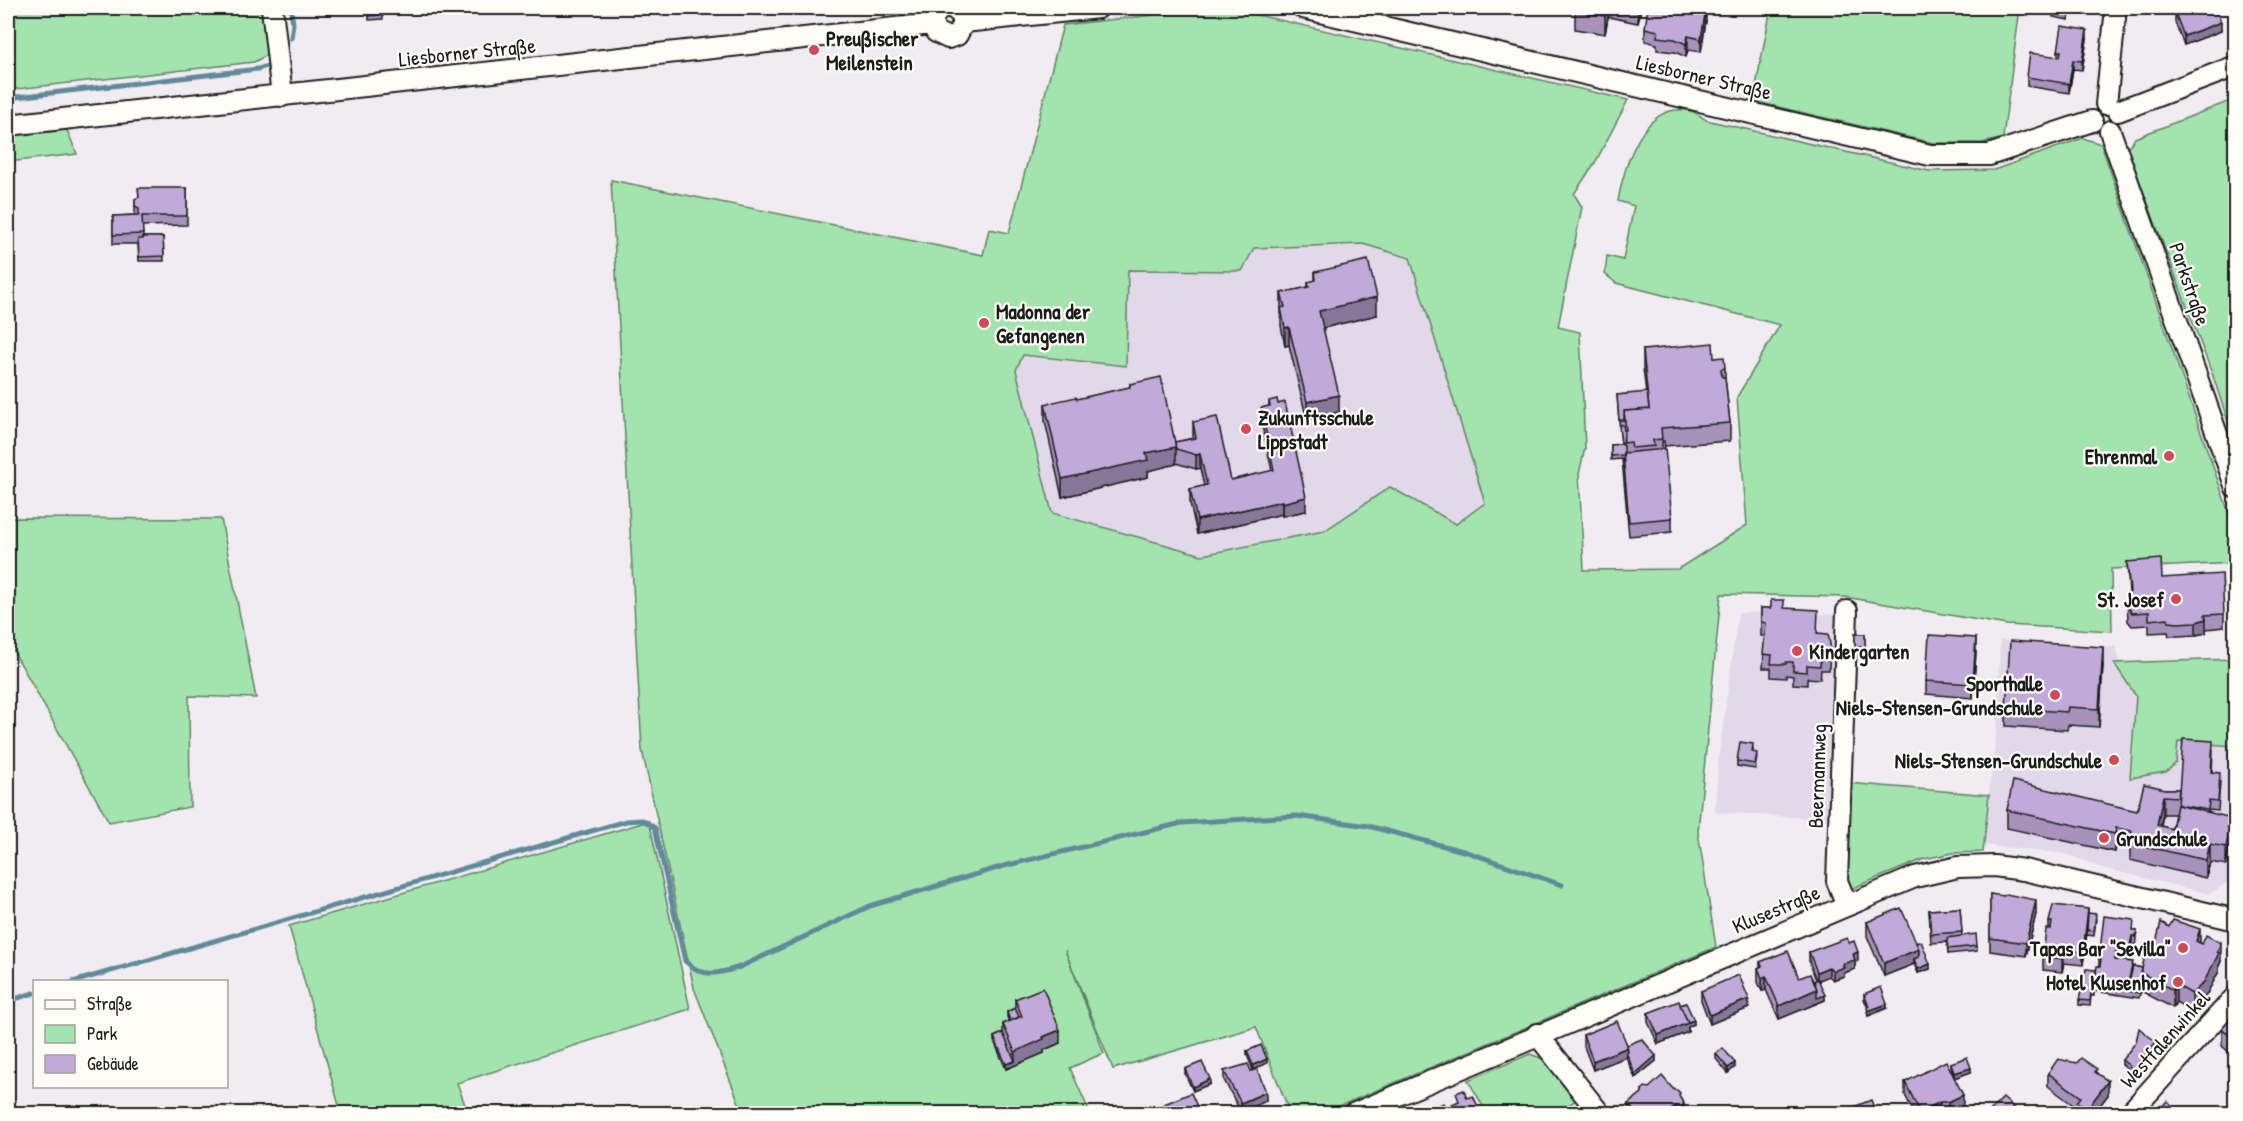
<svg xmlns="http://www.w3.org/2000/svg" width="2243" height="1121" viewBox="0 0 2243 1121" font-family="'Patrick Hand',sans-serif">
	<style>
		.built { fill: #e3d8ea }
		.green { fill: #a3e4ae; stroke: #608065; stroke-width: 1.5; fill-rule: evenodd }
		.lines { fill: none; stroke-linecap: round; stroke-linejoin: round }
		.stream { stroke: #608a9a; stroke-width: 5 }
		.minor-casing { stroke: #1c1c1c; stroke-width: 24 }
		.minor { stroke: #fdfcf7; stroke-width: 20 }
		.wall { fill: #a692bb; stroke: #1c1c1c; stroke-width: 1.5; fill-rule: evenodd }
		.shaded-wall { fill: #877798; stroke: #1c1c1c; stroke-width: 1.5 }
		.building { fill: #c1aad9; stroke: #1c1c1c; stroke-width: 1.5 }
		.poi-dot { fill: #d1495b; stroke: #fdfcf7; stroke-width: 2 }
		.labels { text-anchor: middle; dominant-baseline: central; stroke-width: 4.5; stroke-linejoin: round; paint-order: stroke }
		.poi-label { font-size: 21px; font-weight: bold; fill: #1c1c1c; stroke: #fdfcf7; text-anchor: end }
		.street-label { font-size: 21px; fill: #1c1c1c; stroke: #fdfcf7 }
	</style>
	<rect width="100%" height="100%" fill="#f1ecf1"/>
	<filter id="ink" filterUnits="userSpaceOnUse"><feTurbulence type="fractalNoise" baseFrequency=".0167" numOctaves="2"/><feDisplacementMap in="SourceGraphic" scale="12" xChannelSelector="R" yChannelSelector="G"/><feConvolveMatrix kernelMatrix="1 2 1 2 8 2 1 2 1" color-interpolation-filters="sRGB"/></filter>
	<g filter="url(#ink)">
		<!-- built -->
		<g class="built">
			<polygon points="1363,244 1410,258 1485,503 1457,524 1390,487 1324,531 1202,555 1052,513 1016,370 1023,354 1127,270 1242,271 1254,248"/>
			<polygon points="1769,612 1841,615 1833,820 1715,812 1718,764 1738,613"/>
			<polygon points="2000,640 2064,646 2116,647 2121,663 2235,659 2235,877 2210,894 2103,868 2066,854 1983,845 1997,726"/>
		</g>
		<!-- green -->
		<g class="green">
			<polygon points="8,8 261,8 267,55 254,62 8,90"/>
			<path d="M1217,8H1227L1628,100L1596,161L1574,194L1582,207L1558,327L1580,332L1585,448L1579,474L1584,570L1678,569L1747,525L1737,397L1780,325L1616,283L1605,274L1607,256L1623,260L1634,206L1618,201C1624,167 1643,100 1690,111C1696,112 1702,117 1706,120L1929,171L1994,170L2083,138L2101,144L2235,530V563L2111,569L2112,631L2007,625L1845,597L1721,594L1698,832L1716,947L1323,1113H1290L1256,1027L1113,1069L1065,950L1104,1053L1070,1068L1090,1113H743L694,988L642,750L611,180L983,255L989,229L1009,233L1063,25ZM1363,244L1410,258L1485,503L1456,524L1390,487L1324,531L1202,555L1052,513L1016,370L1023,355L1126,366L1128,270L1242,271L1254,248Z"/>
			<polygon points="1771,8 2020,8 2003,138 1982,143 1933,143 1753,101"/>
			<polygon points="2235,99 2235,443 2213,376 2127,148 2135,138"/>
			<polygon points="67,130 77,154 8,162 8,136"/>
			<polygon points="8,518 221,519 256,698 189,696 190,807 109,822 8,641"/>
			<polygon points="2235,659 2235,746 2178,742 2176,763 2166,772 2130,778 2136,696 2114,663"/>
			<polygon points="1847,783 1989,795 1983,852 1953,853 1924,859 1848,890 1844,873"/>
			<polygon points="649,821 690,1009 457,1083 468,1113 341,1113 289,926"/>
			<polygon points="1530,1054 1546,1060 1577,1099 1558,1113 1487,1113 1468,1080"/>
		</g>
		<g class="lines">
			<!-- stream -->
			<g class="stream">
				<polyline points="291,38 293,24 291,8"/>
				<polyline points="8,98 258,69 267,66"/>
				<path d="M73,982L626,821L643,820L655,828L685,961C704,979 717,974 740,967L870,906L1004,866L1182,823L1297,816L1368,826L1467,852L1562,885"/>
				<polyline points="8,1001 34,993"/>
			</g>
			<!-- minor casing -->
			<g class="minor-casing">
				<g id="minor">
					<polyline points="272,8 282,96"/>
					<path d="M943,8C933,13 930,22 936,32L948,38L957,35L964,22L961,14L953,8"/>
					<polyline points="1303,8 1930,155 1989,155 2092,121"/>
					<polyline points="964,22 1098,8"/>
					<polyline points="2106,104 2116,8"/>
					<polyline points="2118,111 2236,66"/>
					<polyline points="8,125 932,24"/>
					<polyline points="2110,131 2236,488"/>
					<polyline points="1847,611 1837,881 1847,905"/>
					<polyline points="1537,1034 1600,1114"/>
					<polyline points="1353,1114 1915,877 1958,867 1994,866 2024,870 2236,920"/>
					<polyline points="2129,1114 2236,996"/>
				</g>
			</g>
			<!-- minor -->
			<use href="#minor" class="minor"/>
		</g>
		<!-- wall -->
		<g class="wall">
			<polygon points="325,8 382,8 383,19 369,20 369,9 326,14"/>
			<polygon points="505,8 523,8 505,9"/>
			<polygon points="1560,8 1641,8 1638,23 1608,17 1605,34 1575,29 1575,11 1560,9"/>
			<polygon points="2071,8 2069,20 2053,17 2053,13"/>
			<polygon points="2178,8 2216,8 2221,31 2184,45 2175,22 2175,13 2179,12"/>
			<polygon points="1706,21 1701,52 1688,50 1686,57 1675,52 1657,50 1657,44 1645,41 1645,28"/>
			<polygon points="2087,39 2082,70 2073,69 2069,93 2027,86 2027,77 2058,57 2058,51"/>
			<polygon points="187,188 187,225 142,226 143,237 163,237 164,261 139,261 138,244 113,244 113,216 135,215 135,199"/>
			<polygon points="1315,272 1377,315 1323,328 1339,412 1307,420 1289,345 1285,346 1281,326 1281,293 1308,287 1308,282 1315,281"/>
			<polygon points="1643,350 1714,358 1725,368 1725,377 1730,423 1730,441 1664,446 1672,518 1672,532 1629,536 1622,459 1611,460 1611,445 1621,444 1617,395 1646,393 1643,368"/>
			<polygon points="1130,384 1175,442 1193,438 1193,422 1231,480 1272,471 1261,421 1261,408 1269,406 1269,401 1306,511 1282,516 1282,514 1197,534 1190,503 1190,489 1204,486 1200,468 1196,469 1176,463 1176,464 1148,471 1148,477 1062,497 1045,421 1045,404 1077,399 1130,387"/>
			<polygon points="2127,562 2162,578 2224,614 2224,627 2206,629 2206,633 2196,635 2178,636 2169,636 2168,632 2149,633 2149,625 2132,626 2128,621 2127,595 2129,593"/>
			<polygon points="1761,608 1784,608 1818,633 1830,644 1829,670 1821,670 1820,679 1807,678 1807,685 1793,684 1793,676 1786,675 1786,678 1771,677 1771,668 1763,668 1765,636 1761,636"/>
			<rect x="1855" y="634" width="10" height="17"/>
			<polygon points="1976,651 1973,698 1926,694 1926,681"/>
			<polygon points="2103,665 2099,727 2068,725 2067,730 2006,726 2006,708"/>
			<polygon points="1753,748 1753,752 1757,757 1755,769 1737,766 1737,761"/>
			<path d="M2213,750L2212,772L2220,782L2218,811L2209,810L2208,812L2232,835L2226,865L2210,862L2206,878L2130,860V849L2116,846L2115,852L2007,828V810L2137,811L2165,789H2179ZM2163,814H2175L2172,829L2161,826Z"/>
			<polygon points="1990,894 2036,914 2026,956 1990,951"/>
			<polygon points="1960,908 1962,936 1977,946 1977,951 1948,954 1947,942 1931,943 1929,910"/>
			<polygon points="2088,913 2096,919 2094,936 2087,935 2087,933 2083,965 2064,963 2062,972 2043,970 2043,956 2049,929 2049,922"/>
			<polygon points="1867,922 1916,943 1930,969 1918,973 1914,964 1884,976 1867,936"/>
			<polygon points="2134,931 2137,931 2137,940 2136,946 2132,946 2129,962 2133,966 2142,968 2154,952 2200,943 2221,961 2219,966 2219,971 2204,999 2192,1011 2176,1002 2173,1008 2141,991 2139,998 2094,991 2094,996 2091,996 2090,1006 2079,1005 2079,1000 2099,966 2099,959"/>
			<polygon points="1809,952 1858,961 1855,962 1855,969 1844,973 1844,976 1833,980 1829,976 1818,980 1825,1000 1779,1019 1766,990 1762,991 1758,982 1758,968 1760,967 1760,962 1799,978 1814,981 1816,980 1809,961"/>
			<polygon points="1701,991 1749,1008 1710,1024 1701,1000"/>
			<polygon points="1864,994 1887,1008 1868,1016 1867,1013 1868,1008 1864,999"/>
			<polygon points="1015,999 1060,1043 1044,1050 1044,1053 1006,1069 994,1041 994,1037 1003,1033 1003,1024 1009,1022 1007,1017 1007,1012 1015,1008"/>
			<polygon points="1680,1005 1694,1024 1688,1027 1688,1032 1658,1044 1648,1022 1648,1013"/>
			<polygon points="2235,1013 2235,1058 2222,1046 2222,1028"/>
			<polygon points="1583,1035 1627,1045 1656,1061 1635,1078 1626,1057 1593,1070 1583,1044"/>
			<polygon points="2156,1047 2133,1074 2122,1064 2122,1060"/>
			<polygon points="1247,1051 1267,1063 1253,1070 1247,1055"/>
			<polygon points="1716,1054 1735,1067 1728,1073 1716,1059"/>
			<polygon points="1951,1063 1971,1072 1954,1078 1963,1108 1953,1113 1914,1113 1905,1095 1905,1082 1954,1077 1951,1067"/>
			<polygon points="1185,1069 1210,1084 1193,1091 1185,1074"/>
			<polygon points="1224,1071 1251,1071 1266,1101 1241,1112 1224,1080"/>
			<polygon points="2048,1073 2097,1073 2108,1095 2094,1113 2077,1113 2077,1108 2048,1086"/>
			<polygon points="1642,1090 1680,1098 1684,1113 1628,1113 1628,1104 1642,1093"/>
		</g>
		<!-- shaded-wall -->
		<g class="shaded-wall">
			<polygon points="1607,8 1608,8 1608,17 1605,34 1605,16"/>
			<polygon points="1638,8 1641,8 1638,23"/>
			<polygon points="1706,8 1706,21 1701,52 1701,39"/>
			<polygon points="2157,8 2166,8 2157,11"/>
			<polygon points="2221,22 2221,31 2184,45 2184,36"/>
			<polygon points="2087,30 2087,39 2082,70 2082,61"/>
			<polygon points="1688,36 1688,50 1686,57 1686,44"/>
			<polygon points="2073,60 2073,69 2069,93 2069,84"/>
			<polygon points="1377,297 1377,315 1319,329 1319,311"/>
			<polygon points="1289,327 1289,345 1285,346 1285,328"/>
			<polygon points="1339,395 1339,412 1307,420 1307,402"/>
			<polygon points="1176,447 1176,464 1148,471 1148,477 1062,497 1062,479 1146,453"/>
			<polygon points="1200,454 1200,468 1196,469 1196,455"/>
			<polygon points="1306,497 1306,511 1282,516 1282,503"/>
			<polygon points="1282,501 1282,514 1197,534 1197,520"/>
			<polygon points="2206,619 2206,633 2196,635 2196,622"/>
			<polygon points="1976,638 1976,651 1973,698 1973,684"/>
			<polygon points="2103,647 2103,665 2099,727 2099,709"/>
			<polygon points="2163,796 2163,814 2157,843 2157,825"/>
			<polygon points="2232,818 2232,835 2226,865 2226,847"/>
			<polygon points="2116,828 2116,846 2115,852 2115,834"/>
			<polygon points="2210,844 2210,862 2206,878 2206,860"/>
			<polygon points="2036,900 2036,914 2026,956 2026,943"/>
			<polygon points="2088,909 2088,923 2083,965 2083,952"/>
			<polygon points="2200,929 2200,947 2196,941"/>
			<polygon points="2132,936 2132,946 2128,971 2129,952"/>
			<polygon points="2221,943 2221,961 2219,966 2219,971 2204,999 2192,1011 2192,994"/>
			<polygon points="1919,949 1919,962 1914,959 1914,964 1884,976 1884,963"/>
			<polygon points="2064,950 2064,963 2062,972 2062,959"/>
			<polygon points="1858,952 1858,961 1855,962 1855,969 1844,973 1844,976 1833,980 1833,971 1842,964 1853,954"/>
			<polygon points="1930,964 1930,969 1918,973 1918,969"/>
			<polygon points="1829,967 1829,976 1817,981 1817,972"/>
			<polygon points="1766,976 1766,990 1762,991 1762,978"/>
			<polygon points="2176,985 2176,1002 2173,1008 2173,990"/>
			<polygon points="1817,989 1825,995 1825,1000 1779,1019 1779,1006"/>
			<polygon points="1749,999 1749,1008 1710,1024 1710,1015"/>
			<polygon points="1887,1004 1887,1008 1868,1016 1868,1011"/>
			<polygon points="1694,1020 1694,1024 1688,1027 1688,1032 1658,1044 1658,1035"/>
			<polygon points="1060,1030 1060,1043 1044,1050 1044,1053 1006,1069 1006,1064 1015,1061 1015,1052 1043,1037"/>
			<polygon points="2156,1042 2156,1047 2133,1074 2133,1069"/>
			<polygon points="1628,1047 1628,1056 1626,1052 1626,1057 1593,1070 1593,1061"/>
			<polygon points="1656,1056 1656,1061 1635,1078 1635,1074"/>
			<polygon points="1267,1059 1267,1063 1253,1070 1253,1065"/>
			<polygon points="1735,1063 1735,1067 1728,1073 1728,1068"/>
			<polygon points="1971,1068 1971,1072 1954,1078 1954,1073"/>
			<polygon points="1210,1079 1210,1084 1193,1091 1193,1087"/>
			<polygon points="2108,1081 2108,1095 2094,1113 2087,1113 2087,1109"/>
			<polygon points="1266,1092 1266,1101 1241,1112 1241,1103"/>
			<polygon points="1963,1095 1963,1108 1953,1113 1948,1113 1948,1102"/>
			<polygon points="1940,1102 1940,1113 1920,1113 1920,1112"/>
			<polygon points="1684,1104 1684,1113 1680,1113 1680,1108"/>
			<polygon points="1676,1106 1676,1113 1667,1113"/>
		</g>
		<!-- building -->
		<g class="building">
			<polygon points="369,8 382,8 383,14 369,16"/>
			<polygon points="1576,8 1607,8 1605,16 1575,11"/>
			<polygon points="1648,8 1659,8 1683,12 1684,8 1706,8 1701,39 1688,36 1686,44 1675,39 1657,37 1658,31 1645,28"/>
			<polygon points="2054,8 2070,8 2069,15 2053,13"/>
			<polygon points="2181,8 2216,8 2221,22 2184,36 2175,13 2182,11"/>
			<polygon points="2062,26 2087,30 2082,61 2073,60 2069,84 2027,77 2030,53 2060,57 2061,51 2058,51"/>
			<polygon points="138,188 187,188 187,216 142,216 143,234 113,235 113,216 139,215 139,208 135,206 135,199 139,197"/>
			<polygon points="143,237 163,237 164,256 139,257 138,239 143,239"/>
			<polygon points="1368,260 1377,297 1319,311 1339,395 1307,402 1289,327 1285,328 1281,308 1285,307 1281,293 1309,287 1308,282 1316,280 1315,272"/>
			<polygon points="1713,343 1714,358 1724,357 1725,368 1721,369 1722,377 1725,377 1730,423 1661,428 1662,439 1653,440 1654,446 1632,448 1631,442 1624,443 1623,431 1626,430 1624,411 1649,409 1643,350"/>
			<polygon points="1161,377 1176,447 1146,453 1148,460 1062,479 1045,404 1076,397 1077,399 1130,387 1130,384"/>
			<polygon points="1647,392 1649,409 1624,411 1624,420 1619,420 1617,395"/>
			<polygon points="1277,399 1278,404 1285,402 1306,497 1282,503 1282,501 1197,520 1190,489 1207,485 1200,454 1196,455 1176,449 1175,442 1196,438 1193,422 1217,417 1231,480 1274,470 1261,408 1270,406 1269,401"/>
			<polygon points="1619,425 1623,425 1624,431 1623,444 1621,444"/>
			<polygon points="1662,441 1664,441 1665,449 1662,449"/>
			<polygon points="1621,444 1624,446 1624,453 1623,453 1623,455 1611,456 1611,445"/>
			<polygon points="1665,449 1672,518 1629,522 1623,453"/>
			<polygon points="2161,559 2162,578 2222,574 2224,614 2205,615 2206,619 2196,622 2178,623 2169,622 2168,618 2149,620 2149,612 2132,613 2128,607 2127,595 2130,592 2127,562"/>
			<polygon points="1771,600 1784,600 1784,608 1818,610 1817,633 1828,634 1830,644 1829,657 1821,656 1820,666 1807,665 1807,672 1793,671 1793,662 1786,662 1786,664 1771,664 1772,655 1763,654 1766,623 1761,622 1761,608 1771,608"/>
			<rect x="1855" y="634" width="10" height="13"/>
			<polygon points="1929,635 1976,638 1973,684 1926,681"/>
			<polygon points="2010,641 2103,647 2099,709 2068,707 2067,712 2006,708"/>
			<polygon points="2183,739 2213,741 2211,772 2220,773 2218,802 2209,801 2208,810 2178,805"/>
			<polygon points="1740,742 1753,744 1752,752 1757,753 1755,764 1737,761"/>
			<polygon points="2013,781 2137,811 2144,784 2165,789 2179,789 2178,797 2163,796 2157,825 2172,829 2177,805 2232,818 2226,847 2210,844 2206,860 2130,843 2132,831 2116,828 2115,834 2007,810"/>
			<polygon points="1990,894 2004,896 2006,894 2036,900 2026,943 1990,938"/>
			<polygon points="2053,905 2088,909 2083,952 2064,950 2062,959 2043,956 2046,929 2051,929 2052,922 2049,922"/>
			<polygon points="1901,908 1919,949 1884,963 1867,922"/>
			<polygon points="1960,908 1962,932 1931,934 1929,910"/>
			<polygon points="2088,913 2096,914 2094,931 2087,930"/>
			<polygon points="2104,916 2134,920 2133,931 2137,931 2136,937 2132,936 2129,952 2116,951 2115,960 2133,962 2127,987 2094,983 2097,966 2100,966 2101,959 2099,959"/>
			<polygon points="2173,920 2200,929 2196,941 2202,944 2206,935 2221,943 2217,952 2219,953 2204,982 2192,994 2176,985 2173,990 2141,973 2146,951 2154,952 2161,922 2169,927"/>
			<polygon points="1976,934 1977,946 1948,949 1947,938"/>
			<polygon points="1847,938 1849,943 1854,941 1858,952 1853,954 1855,960 1842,964 1844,967 1833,971 1829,967 1817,972 1809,952"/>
			<polygon points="1921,941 1930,964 1918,969 1914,959 1919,957 1919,949 1916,943"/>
			<polygon points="1788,951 1799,978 1810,974 1817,989 1779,1006 1766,976 1762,978 1758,968 1762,966 1760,962"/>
			<polygon points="2116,955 2129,957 2129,961 2116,960"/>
			<polygon points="2133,966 2142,968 2141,973 2141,986 2139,993 2127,991"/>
			<polygon points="2086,969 2096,970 2094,992 2091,991 2090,1001 2079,1000"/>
			<polygon points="1739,975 1749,999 1710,1015 1701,991"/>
			<polygon points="1818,979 1825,995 1817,998 1817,989 1814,981"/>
			<polygon points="1881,987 1887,1004 1868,1011 1867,1008 1869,1007 1864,994"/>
			<polygon points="1043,988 1060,1030 1043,1037 1044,1039 1015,1052 1003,1024 1022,1016 1015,999"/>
			<polygon points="1679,1001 1688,1023 1658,1035 1648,1013"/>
			<polygon points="1686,1003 1694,1020 1688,1022 1680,1005"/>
			<polygon points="1015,1008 1019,1017 1010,1021 1007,1012"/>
			<polygon points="2235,1013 2235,1041 2222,1028"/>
			<polygon points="1617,1021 1628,1047 1593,1061 1583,1035"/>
			<polygon points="2139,1028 2156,1042 2133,1069 2122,1060 2136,1042"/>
			<polygon points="1003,1033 1015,1061 1006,1064 994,1037"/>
			<polygon points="1642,1039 1656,1056 1635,1074 1626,1052 1628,1052 1627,1045"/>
			<polygon points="1261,1045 1267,1059 1253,1065 1247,1051"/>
			<polygon points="1723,1048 1735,1063 1728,1068 1716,1054"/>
			<polygon points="1967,1057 1971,1068 1954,1073 1951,1063"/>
			<polygon points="2081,1058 2097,1069 2095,1072 2108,1081 2087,1109 2077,1102 2081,1097 2048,1073 2058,1059 2077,1063"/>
			<polygon points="1946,1061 1963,1095 1948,1102 1940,1102 1920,1112 1905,1082"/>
			<polygon points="1202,1062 1210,1079 1193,1087 1185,1069"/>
			<polygon points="1248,1064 1251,1071 1257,1069 1266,1092 1241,1103 1224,1071"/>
			<polygon points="1662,1076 1674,1090 1677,1090 1680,1093 1679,1096 1684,1104 1680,1108 1676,1106 1667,1113 1636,1113 1628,1104 1642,1093 1642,1090 1645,1087 1649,1088"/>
			<polygon points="1464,1090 1467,1098 1473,1096 1481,1113 1432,1113 1430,1109 1444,1103 1446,1107 1459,1101 1456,1093"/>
			<polygon points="1191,1093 1200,1113 1165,1113 1162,1105"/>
			<polygon points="2003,1098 2020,1113 1988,1113"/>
			<polygon points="1871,1100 1876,1113 1839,1113"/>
			<polygon points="2167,1101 2181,1113 2156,1113"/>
		</g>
	</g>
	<!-- markers -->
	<g class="poi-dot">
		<circle cx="814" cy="50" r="6"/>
		<circle cx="984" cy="323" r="6"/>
		<circle cx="1246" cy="429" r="6"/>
		<circle cx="2169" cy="456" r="6"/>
		<circle cx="2176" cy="599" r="6"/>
		<circle cx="1797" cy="651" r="6"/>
		<circle cx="2055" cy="695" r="6"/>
		<circle cx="2114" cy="760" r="6"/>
		<circle cx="2104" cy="838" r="6"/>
		<circle cx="2183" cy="948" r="6"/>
		<circle cx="2178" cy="982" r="6"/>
	</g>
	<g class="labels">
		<!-- poi labels -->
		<g class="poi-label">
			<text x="826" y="38" text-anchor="start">Preußischer<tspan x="826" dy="24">Meilenstein</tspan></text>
			<text x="996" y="311" text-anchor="start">Madonna der<tspan x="996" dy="24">Gefangenen</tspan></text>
			<text x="1258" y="417" text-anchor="start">Zukunftsschule<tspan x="1258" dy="24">Lippstadt</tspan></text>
			<text x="2157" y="456">Ehrenmal</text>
			<text x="2164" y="599">St. Josef</text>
			<text x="1809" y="651" text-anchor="start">Kindergarten</text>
			<text x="2043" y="683">Sporthalle<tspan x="2043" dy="24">Niels-Stensen-Grundschule</tspan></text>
			<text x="2102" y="760">Niels-Stensen-Grundschule</text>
			<text x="2116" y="838" text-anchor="start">Grundschule</text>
			<text x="2171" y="948">Tapas Bar "Sevilla"</text>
			<text x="2166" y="982">Hotel Klusenhof</text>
		</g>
		<!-- street labels -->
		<g class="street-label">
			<text transform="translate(467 52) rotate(-6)">Liesborner Straße</text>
			<text transform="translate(1704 77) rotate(13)">Liesborner Straße</text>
			<text transform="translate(2190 284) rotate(71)">Parkstraße</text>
			<text transform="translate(1817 776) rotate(-88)">Beermannweg</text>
			<text transform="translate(1776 909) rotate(-23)">Klusestraße</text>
			<text transform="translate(2165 1039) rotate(-48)">Westfalenwinkel</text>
		</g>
	</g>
	<!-- margin -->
	<rect width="2243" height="1121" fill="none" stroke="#fdfcf7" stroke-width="30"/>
	<rect x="15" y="15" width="2213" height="1091" fill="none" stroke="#1c1c1c" stroke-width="2" filter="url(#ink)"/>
	<!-- legend -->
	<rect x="33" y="980" width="195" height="108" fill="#fdfcf7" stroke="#a3a29f" stroke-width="1.5"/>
	<rect x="45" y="1000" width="30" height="9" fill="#fdfcf7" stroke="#a3a29f" stroke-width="1.5"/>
	<text x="87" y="1010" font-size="18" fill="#1c1c1c">Straße</text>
	<rect x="45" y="1025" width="30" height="18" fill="#a3e4ae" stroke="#a3a29f" stroke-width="1.5"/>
	<text x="87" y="1040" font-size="18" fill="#1c1c1c">Park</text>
	<rect x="45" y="1055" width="30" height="18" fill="#c1aad9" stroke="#a3a29f" stroke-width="1.5"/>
	<text x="87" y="1070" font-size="18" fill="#1c1c1c">Gebäude</text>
</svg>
